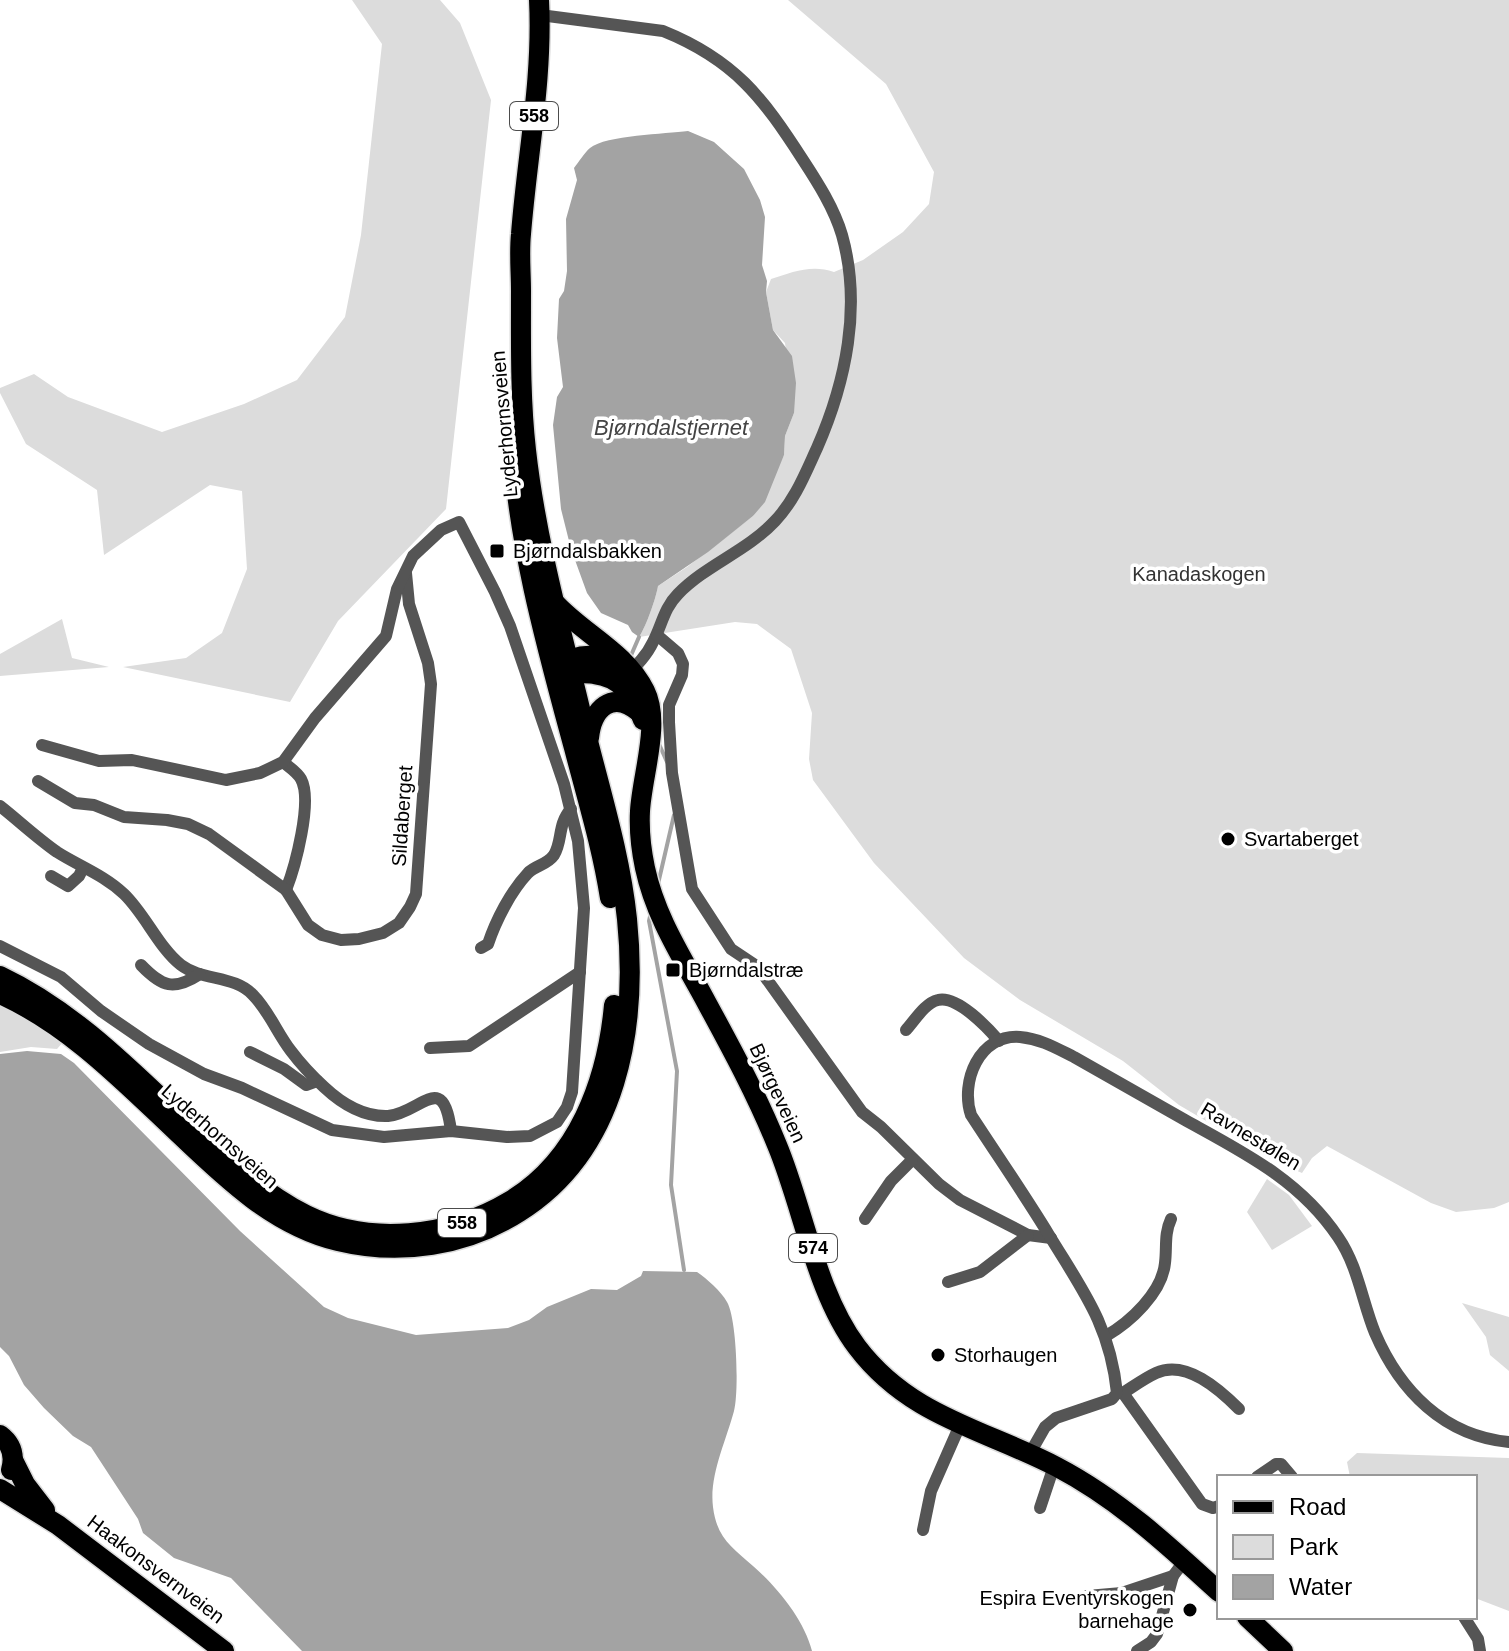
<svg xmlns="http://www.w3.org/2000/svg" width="1509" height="1651" viewBox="0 0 1509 1651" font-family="Arial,sans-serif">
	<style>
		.green { fill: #dcdcdc }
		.water { fill: #a3a3a3 }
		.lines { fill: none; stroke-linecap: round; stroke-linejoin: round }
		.stream { stroke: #a3a3a3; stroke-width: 4 }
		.primary-casing { stroke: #dbdbdb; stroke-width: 23 }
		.street { stroke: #555; stroke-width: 12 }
		.primary { stroke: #000; stroke-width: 20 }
		.poi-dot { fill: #000; stroke: #fff; stroke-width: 3 }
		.labels { text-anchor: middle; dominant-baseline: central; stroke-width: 7; stroke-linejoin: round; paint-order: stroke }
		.shield { fill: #fff; stroke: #4c4c4c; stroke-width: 2 }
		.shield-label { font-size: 18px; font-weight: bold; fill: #000 }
		.street-label { font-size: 20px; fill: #000; stroke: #fff }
		.poi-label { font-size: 20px; fill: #000; stroke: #fff; text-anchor: start }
		.park-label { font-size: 20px; fill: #333; stroke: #fff }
		.water-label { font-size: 22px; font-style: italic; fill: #444; stroke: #fff }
	</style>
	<rect width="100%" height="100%" fill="#fff"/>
	<!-- green -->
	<g class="green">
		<polygon points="352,0 440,0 460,23 491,100 446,509 338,621 290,702 123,667 186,658 222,633 247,569 242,491 210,485 104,555 97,490 26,444 0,393 0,388 34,374 68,397 162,432 244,404 297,380 345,317 361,235 382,44"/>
		<path d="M788,0H1509V1202L1494,1208L1456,1212L1431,1203L1327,1146L1312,1158L1302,1173L1274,1161L1179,1105L1123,1061L1020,1000L964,958L874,863L813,780L809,759L812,713L791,649L757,624L735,622L639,637C646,627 656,598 658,586L687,567L753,516L784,455L785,436L794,413L785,343L773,330L766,292L771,279C792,272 812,264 834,272L863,260L903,232L929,204L934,172L886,84Z"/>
		<polygon points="62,619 72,658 109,667 0,676 0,654"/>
		<polygon points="0,1005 17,1011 63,1042 57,1049 31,1047 0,1052"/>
		<polygon points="1267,1179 1289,1195 1312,1226 1272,1250 1247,1212"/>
		<polygon points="1462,1303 1509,1317 1509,1371 1490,1355 1486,1337"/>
		<polygon points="1357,1453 1509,1458 1509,1611 1475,1598 1475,1477 1350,1477 1347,1462"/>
	</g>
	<!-- water -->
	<g class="water">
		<path d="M688,131L714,142L744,169L760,200L765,217L762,265L767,281L766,292L773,330L792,356L796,383L794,413L785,436L784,455L765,502L753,516L708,552L658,586C656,598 646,627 639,637L632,632L628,625L601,613L587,593L571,549L561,509L553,425L557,397L563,387L557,338L559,299L564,291L567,271L566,219L577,180L574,168C579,162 584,153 590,148C606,135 666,134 688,131Z"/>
		<path d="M27,1051L61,1054L74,1063L240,1231L324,1307L348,1318L416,1335L508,1328L529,1320L547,1307L591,1289L617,1290L641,1276L643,1271L697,1272C707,1279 721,1291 727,1302C737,1319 739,1392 734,1411C726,1441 709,1476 713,1507C717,1539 732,1547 753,1566C778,1588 804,1620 812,1651H302L231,1578L174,1558L143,1533L138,1519L91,1447L73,1436L44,1408L24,1385L9,1356L0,1347V1054Z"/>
	</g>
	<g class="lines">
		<!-- stream -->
		<g class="stream">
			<polyline points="629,660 639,637"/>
			<polyline points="659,744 667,762"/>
			<polyline points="658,884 674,815"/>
			<polyline points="651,912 649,921 677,1071 671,1185 684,1270"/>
		</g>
		<!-- primary casing -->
		<g class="primary-casing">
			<g id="primary">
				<path d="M512,441C518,545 547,648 574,748C587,798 602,847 610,898"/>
				<path d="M554,602C583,634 625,651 645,691C661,723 642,775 640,811C639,830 641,849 645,868C655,915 680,954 703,996C729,1044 756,1093 777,1145C803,1207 816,1293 857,1347C910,1417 984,1429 1057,1467C1118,1499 1168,1545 1219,1592"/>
				<path d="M558,667C578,652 599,653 621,665"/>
				<path d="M562,671C573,674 583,672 594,674C621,677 634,696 643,720"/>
				<path d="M589,738C592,709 612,689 639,712"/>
				<path d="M0,976C72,1010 129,1068 186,1122C222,1156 261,1192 306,1215C369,1246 450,1237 510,1201C578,1160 607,1082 614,1005"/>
				<path d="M0,994C69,1025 123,1081 177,1132C224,1177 274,1226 338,1241C400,1256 466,1246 519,1212C618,1150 638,1027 627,919C620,851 598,784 582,717C561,629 536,540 526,450C520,397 521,344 521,291C521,272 519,253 521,234C527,156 543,79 539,0"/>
				<path d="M0,1435C12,1444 15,1456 11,1470"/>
				<polyline points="13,1460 25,1484 45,1510"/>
				<polyline points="0,1489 58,1525 224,1651"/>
				<polyline points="1247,1617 1283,1651"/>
			</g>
		</g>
		<!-- street -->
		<g class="street">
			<path d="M540,15L663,31C735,60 763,98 803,160C818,183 834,208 842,235C862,306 846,382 817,448C805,474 795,500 775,521C747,551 706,565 678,594C664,608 662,625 653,642C647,655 637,665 627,675"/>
			<polyline points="657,635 678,653 683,664 682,675 669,705 669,722 672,773 692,889 731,949 758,967 862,1112 881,1127 939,1184 960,1200 1028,1235 1051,1238"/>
			<path d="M283,762C289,767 297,772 301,779C313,801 295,867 286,890"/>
			<polyline points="38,781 75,803 94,805 124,817 167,820 188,824 209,834 286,890 308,925 322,935 341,940 359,939 383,933 399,923 410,907 416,894 431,684 428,663 409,604 406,573"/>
			<path d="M0,806C19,821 37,838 57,852C79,866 104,875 124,894C145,914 159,948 181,965C202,981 235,975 253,995C269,1011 277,1033 291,1051C300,1063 312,1076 324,1087C341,1103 363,1117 388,1116C421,1113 443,1069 451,1131"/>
			<polyline points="51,876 68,886 79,876 83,868"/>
			<polyline points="0,946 61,977 101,1011 149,1044 204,1074 242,1088 332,1130 384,1137 451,1131 507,1137 530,1136 557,1122 567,1107 572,1092 584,908 578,841 564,784 510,626 495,592 459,522 441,530 413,556 397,589 386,636 315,718 283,762 260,773 226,780 132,760 99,761 42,745"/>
			<path d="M481,948L488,944C496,920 511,891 528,873C536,865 547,865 554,855C563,840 557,825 571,809"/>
			<path d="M141,965C162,987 174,991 200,974"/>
			<path d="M906,1030C915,1020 925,1003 938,1000C957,995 988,1028 999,1041"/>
			<polyline points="430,1048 469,1046 580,972"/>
			<polyline points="250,1052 284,1069 306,1085 317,1081"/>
			<polyline points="865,1219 891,1181 912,1160"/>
			<polyline points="948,1282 980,1272 1028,1235"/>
			<path d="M1106,1336C1130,1322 1162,1293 1165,1263C1167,1247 1164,1234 1171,1219"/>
			<path d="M1117,1393H1123C1134,1386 1145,1378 1156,1373C1186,1359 1220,1390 1239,1409"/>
			<polyline points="1123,1393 1202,1504 1213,1508 1219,1506"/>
			<path d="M1029,1455L1045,1427L1056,1418L1112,1399L1117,1393C1110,1325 1083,1291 1049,1235C1024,1194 997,1155 971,1115C960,1082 979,1034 1020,1037C1041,1039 1056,1048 1074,1057C1111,1078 1148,1099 1185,1120C1243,1152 1300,1180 1338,1237C1358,1266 1362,1301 1375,1333C1400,1391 1444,1436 1509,1442"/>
			<polyline points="1257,1477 1276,1464 1281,1464 1292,1477"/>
			<polyline points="1040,1508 1054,1466"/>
			<polyline points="923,1530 931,1491 960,1425"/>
			<polyline points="1087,1596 1122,1593 1173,1576"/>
			<polyline points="1464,1617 1478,1639 1480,1651"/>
			<polyline points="1137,1651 1151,1642 1157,1634 1173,1576 1185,1560"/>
		</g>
		<!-- primary -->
		<use href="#primary" class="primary"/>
	</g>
	<!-- markers -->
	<g class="poi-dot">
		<rect x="489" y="543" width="16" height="16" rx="4"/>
		<circle cx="1228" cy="839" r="8"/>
		<rect x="665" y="962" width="16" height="16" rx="4"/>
		<circle cx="938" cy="1355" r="8"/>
		<circle cx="1190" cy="1610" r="8"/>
	</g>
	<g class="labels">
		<!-- shield labels -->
		<g class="shield">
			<rect x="510" y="102" width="48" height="28" rx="6"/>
			<rect x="438" y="1209" width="48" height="28" rx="6"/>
			<rect x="789" y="1234" width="48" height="28" rx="6"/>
		</g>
		<g class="shield-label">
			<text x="534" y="116">558</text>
			<text x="462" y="1223">558</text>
			<text x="813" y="1248">574</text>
		</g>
		<!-- street labels -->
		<g class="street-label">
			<text transform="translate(504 424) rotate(-95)">Lyderhornsveien</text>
			<text transform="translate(402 816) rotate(-86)">Sildaberget</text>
			<text transform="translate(778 1093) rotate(65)">Bjørgeveien</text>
			<text transform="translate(220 1136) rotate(41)">Lyderhornsveien</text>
			<text transform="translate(1251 1136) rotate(31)">Ravnestølen</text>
			<text transform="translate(156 1569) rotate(37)">Haakonsvernveien</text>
		</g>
		<!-- poi labels -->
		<g class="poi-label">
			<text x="513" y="551">Bjørndalsbakken</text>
			<text x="1244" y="839">Svartaberget</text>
			<text x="689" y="970">Bjørndalstræ</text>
			<text x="954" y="1355">Storhaugen</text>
			<text x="1174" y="1598" text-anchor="end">Espira Eventyrskogen<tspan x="1174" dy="23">barnehage</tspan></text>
		</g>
		<!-- park labels -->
		<g class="park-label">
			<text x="1199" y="574">Kanadaskogen</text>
		</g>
		<!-- water labels -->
		<g class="water-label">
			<text x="671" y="427">Bjørndalstjernet</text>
		</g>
	</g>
	<!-- legend -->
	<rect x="1217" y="1475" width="260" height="144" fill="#ffffff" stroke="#999999" stroke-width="2"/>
	<rect x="1233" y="1501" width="40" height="12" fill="#000000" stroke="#999999" stroke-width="2"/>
	<text x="1289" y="1515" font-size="24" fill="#000000">Road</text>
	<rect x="1233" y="1535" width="40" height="24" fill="#dcdcdc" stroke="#999999" stroke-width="2"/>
	<text x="1289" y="1555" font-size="24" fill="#000000">Park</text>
	<rect x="1233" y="1575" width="40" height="24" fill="#a3a3a3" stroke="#999999" stroke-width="2"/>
	<text x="1289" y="1595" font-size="24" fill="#000000">Water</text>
</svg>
